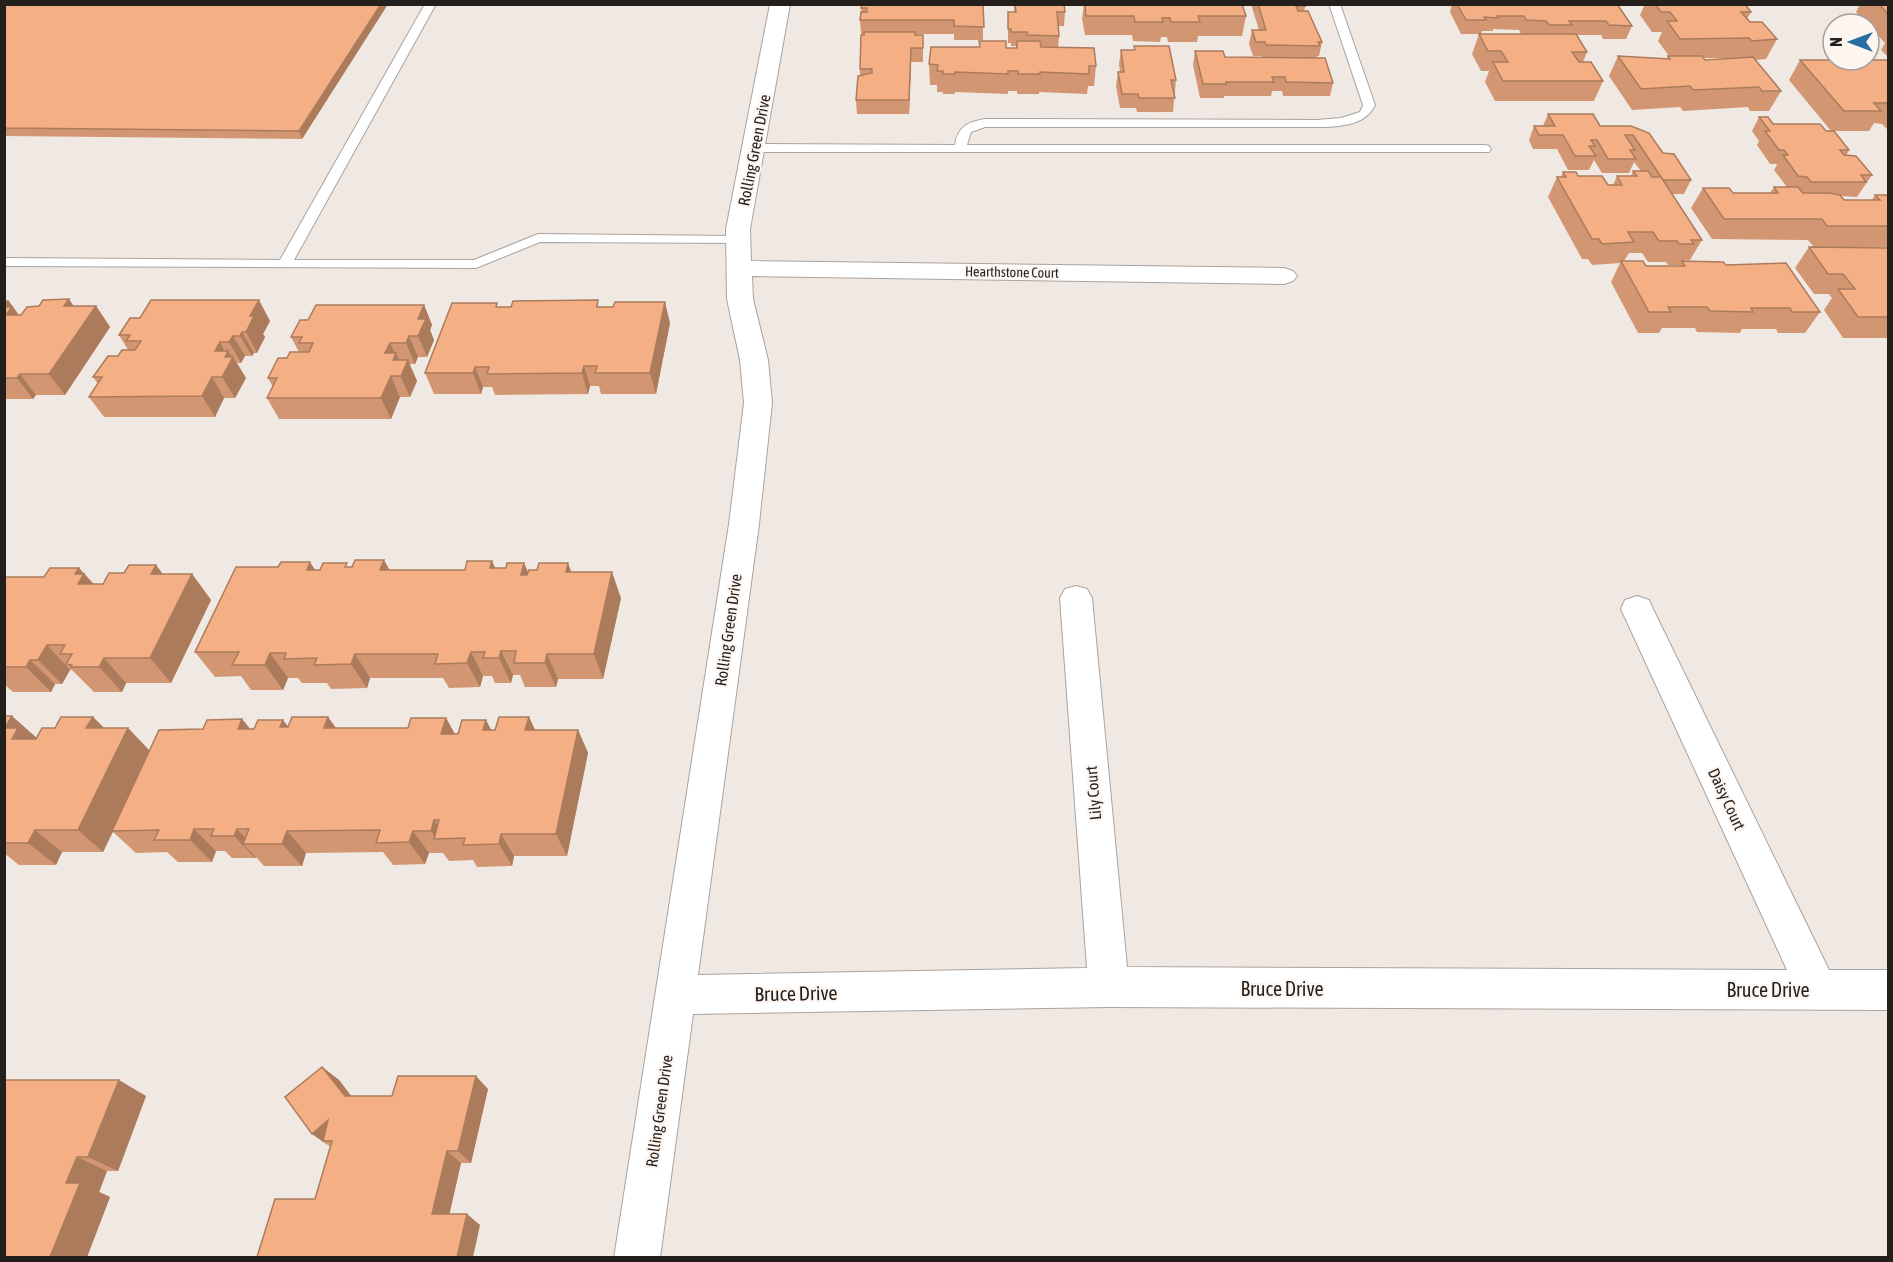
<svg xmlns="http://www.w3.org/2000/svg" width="1893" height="1262" viewBox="0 0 1893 1262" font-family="'Asap Condensed',sans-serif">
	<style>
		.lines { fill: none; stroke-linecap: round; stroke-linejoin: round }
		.service-casing { stroke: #aaa39e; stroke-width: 2 }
		.minor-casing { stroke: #aaa39e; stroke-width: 2 }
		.service { fill: #fff; fill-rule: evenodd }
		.minor { fill: #fff; fill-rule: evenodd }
		.wall { fill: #d29772; fill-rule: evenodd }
		.shaded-wall { fill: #ab7b5c }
		.building { fill: #f4b084; stroke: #ab7b5c; stroke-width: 1.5 }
		.labels { text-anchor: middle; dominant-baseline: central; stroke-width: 4.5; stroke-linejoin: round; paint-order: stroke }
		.far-street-label { font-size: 14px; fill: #221f1d; stroke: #fdf5f0 }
		.street-label { font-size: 16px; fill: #221f1d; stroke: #fdf5f0 }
		.near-street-label { font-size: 20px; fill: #221f1d; stroke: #fdf5f0 }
	</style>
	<rect width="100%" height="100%" fill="#f0e8e3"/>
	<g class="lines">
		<!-- service casing -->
		<g class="service-casing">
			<g id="service">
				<polygon points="425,4 436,4 294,260 474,260 538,234 739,236 746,240 744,243 540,242 476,268 4,266 4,258 280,260"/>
				<path d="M1329,4H1340L1375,105C1366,124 1345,126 1325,127H985L971,132L967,145H1485L1489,146L1491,149L1489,152H754L748,148L754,144L955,145C958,126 968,122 985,119L1317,120L1341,118L1360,112L1363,105Z"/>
			</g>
		</g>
		<!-- minor casing -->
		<g class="minor-casing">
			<polygon id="minor" points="770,4 790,4 750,229 751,261 1284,268 1293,271 1297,276 1293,281 1284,284 752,276 753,299 768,360 772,403 759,524 698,975 1087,968 1060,598 1065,589 1076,586 1087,589 1092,598 1127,967 1787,970 1621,609 1625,600 1637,596 1649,600 1653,609 1829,970 1888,970 1888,1010 1109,1007 693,1014 660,1258 614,1258 729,524 744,403 740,360 727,299 726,229"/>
		</g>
		<!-- service -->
		<use href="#service" class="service"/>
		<!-- minor -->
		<use href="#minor" class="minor"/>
	</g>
	<!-- wall -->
	<g class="wall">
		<polygon points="4,4 388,4 302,139 4,136"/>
		<polygon points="862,4 983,4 983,40 954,40 954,34 915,34 915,35 923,35 923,62 911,62 909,114 857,114 856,100 860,76 860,69 864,34 861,34 860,20"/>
		<polygon points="1014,4 1064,4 1065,12 1064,26 1058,26 1059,36 1058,47 1096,66 1094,86 1088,86 1087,94 1039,92 1039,94 1017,94 1017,91 1008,91 1008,94 955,92 955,94 943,94 943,92 937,92 937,85 930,85 929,64 1006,48 1016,48 1016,46 1011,46 1011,43 1008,43 1008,12 1014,12"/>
		<polygon points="1084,4 1242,4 1246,16 1242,36 1198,36 1197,42 1168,42 1167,37 1161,37 1160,42 1133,41 1132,35 1085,35 1082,19"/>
		<polygon points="1251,4 1306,4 1304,11 1322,42 1319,56 1317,56 1317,58 1333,83 1330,96 1283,96 1282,91 1272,91 1271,96 1224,96 1224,98 1200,98 1193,65 1195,51 1225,57 1262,58 1262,56 1253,56 1249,44 1252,30 1259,30"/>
		<polygon points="1452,4 1617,4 1632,26 1626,39 1603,39 1601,35 1576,35 1587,52 1583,62 1603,81 1594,101 1495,101 1485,82 1489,71 1481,71 1472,54 1479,34 1521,34 1519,30 1493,29 1493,31 1482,31 1481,34 1461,34 1450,12"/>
		<path d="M1645,4H1745L1751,12L1747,19L1750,22L1777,39L1766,59L1755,60L1781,91L1769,111H1750L1748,107L1683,111L1680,107L1632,110L1609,76L1618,56L1666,59L1668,56H1669L1658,41L1662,32H1652L1640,15ZM1704,58H1739L1705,60Z"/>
		<polygon points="1860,4 1888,4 1888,57 1881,50 1885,43 1869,26 1869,24 1867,24 1856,12"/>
		<polygon points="1134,46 1176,80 1173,112 1137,112 1136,108 1120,108 1116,86 1118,72 1120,72 1119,64 1121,50 1134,50"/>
		<polygon points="1800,60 1843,67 1852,67 1856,60 1888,60 1888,130 1882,124 1874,123 1869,131 1834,131 1849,150 1846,156 1872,175 1857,197 1841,196 1844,200 1872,200 1875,195 1888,195 1888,247 1814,247 1808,240 1712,239 1691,208 1703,188 1733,193 1770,193 1774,187 1787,187 1774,170 1777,165 1776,164 1770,164 1757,145 1759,141 1752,131 1759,117 1773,124 1831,131 1789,80"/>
		<path d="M1548,114L1600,126H1631L1691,180L1684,194H1672L1702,240L1690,260H1684V261L1726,265L1820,312L1805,333H1778L1776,329H1742L1740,333L1697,332L1695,328H1662L1659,333H1638L1611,282L1620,263L1592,265L1588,259H1582L1548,197L1557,177H1561L1563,172L1608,185H1613L1617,176H1631L1633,171H1641L1634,162L1629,173H1602L1594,160L1589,170H1568L1557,149H1533L1529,140L1534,126H1543ZM1629,253H1642L1648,262H1666L1668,265H1680L1679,266H1646L1624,261Z"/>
		<polygon points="1809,247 1888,248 1888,338 1843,338 1824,310 1832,298 1829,294 1814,294 1795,268"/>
		<polygon points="4,300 8,300 19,315 73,306 96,306 110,327 65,395 36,395 33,399 4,399"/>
		<polygon points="424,305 432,325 430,330 434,340 427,357 418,357 415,364 409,364 417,381 410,397 400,397 391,419 279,419 267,398 273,387 268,378 287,358 299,352 291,337 308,320"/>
		<polygon points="499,307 613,307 670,323 656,394 601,394 599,386 590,386 588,394 495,395 492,387 483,387 481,394 434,394 425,373"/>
		<polygon points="270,321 263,334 265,337 257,353 254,353 252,356 245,356 241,363 237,363 246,378 235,398 224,398 215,417 104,417 89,397 98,384 93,377 118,356 128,350 119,335"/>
		<polygon points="492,561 495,568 506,568 524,563 528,572 572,572 621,598 603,679 558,679 556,687 525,687 520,675 513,675 511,683 495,683 492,676 483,676 480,687 449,688 443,678 370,678 367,688 331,689 327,683 302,683 298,678 288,678 283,690 251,690 241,676 215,677 195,652 315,570 349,567 389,570 465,570"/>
		<polygon points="79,568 94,584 103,584 163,574 192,574 211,600 171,683 126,683 122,692 94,692 72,670 70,670 62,684 55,684 51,692 13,692 4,684 4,577 44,577"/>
		<polygon points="4,716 36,738 55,728 93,717 104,728 128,728 149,751 250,729 288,727 328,717 336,728 408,728 446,718 455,734 495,730 529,717 535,730 578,730 588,753 567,856 514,856 512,866 477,867 473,860 449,861 443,853 429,853 425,864 393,865 383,852 306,853 302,866 264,866 256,857 255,858 232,858 225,851 216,851 212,862 178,862 167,852 136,853 113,832 103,852 62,852 56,865 19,865 4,853"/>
		<polygon points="322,1067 339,1080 351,1096 392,1096 488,1089 471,1163 461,1163 449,1214 480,1225 315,1199 331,1147 312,1134"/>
		<polygon points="4,1080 146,1096 118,1171 107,1171 99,1192 110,1197 87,1257"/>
	</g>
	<!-- shaded-wall -->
	<g class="shaded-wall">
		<polygon points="381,4 388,4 302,139 299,131"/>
		<polygon points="911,48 911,62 909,114 909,100"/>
		<polygon points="69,299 83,320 64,306"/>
		<polygon points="8,300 23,321 6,315 4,305"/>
		<polygon points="259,300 270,321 263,334 265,337 257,353 246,332 250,316"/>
		<polygon points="665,302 670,323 656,394 650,373"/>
		<polygon points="424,305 432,325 430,330 434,340 427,357 418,336 418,319"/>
		<polygon points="96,306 110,327 65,395 49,374"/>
		<polygon points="242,332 254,353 252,356 240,336"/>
		<polygon points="233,336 245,356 241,363 229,342"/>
		<polygon points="409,336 418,357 415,364 406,343"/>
		<polygon points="220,342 226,354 228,351 233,358 233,357 246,378 235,398 222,377 215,351"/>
		<polygon points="390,343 396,355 396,353 404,370 408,360 417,381 410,397 397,369 385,353"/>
		<polygon points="584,366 590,386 588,394 582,373"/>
		<polygon points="475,367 483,387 481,394 473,373"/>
		<polygon points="20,374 36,395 33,399 17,378"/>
		<polygon points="391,376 400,397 391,419 381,398"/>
		<polygon points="212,377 224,398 215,417 202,396"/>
		<polygon points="384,560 398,585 380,570"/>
		<polygon points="492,561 503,586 490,568"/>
		<polygon points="310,562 326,587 307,570"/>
		<polygon points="524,563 535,589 521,575"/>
		<polygon points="568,563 577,588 566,572"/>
		<polygon points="156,565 176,591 151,574"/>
		<polygon points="79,568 101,593 78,584 75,574"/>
		<polygon points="612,572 621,598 603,679 594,654"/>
		<polygon points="192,574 211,600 171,683 150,658"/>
		<polygon points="47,645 70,670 62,684 38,660"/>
		<polygon points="501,651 513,675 511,683 499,658"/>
		<polygon points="471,652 483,676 480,687 467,663"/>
		<polygon points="270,653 288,678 283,690 265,665"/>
		<polygon points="355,654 370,678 367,688 351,664"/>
		<polygon points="547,654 558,679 556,687 545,663"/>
		<polygon points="104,658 126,683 122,692 99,667"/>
		<polygon points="30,660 55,684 51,692 26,667"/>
		<polygon points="12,716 38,739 12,739 5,728"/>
		<polygon points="93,717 116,740 86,728"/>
		<polygon points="328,717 345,741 324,728"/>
		<polygon points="529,717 540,741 525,730"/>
		<polygon points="446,718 459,742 441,734"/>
		<polygon points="242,719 262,743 238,729"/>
		<polygon points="283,720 301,743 280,727"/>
		<polygon points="486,720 498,743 483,730"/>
		<polygon points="128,728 151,752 103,852 78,830"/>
		<polygon points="578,730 588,753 567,856 556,834"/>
		<polygon points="434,820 447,839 436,839 431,831"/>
		<polygon points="194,829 216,851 212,862 190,840"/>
		<polygon points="237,829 251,844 243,844 256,857 255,858 234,836"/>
		<polygon points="35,830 62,852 56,865 28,843"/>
		<polygon points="287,831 306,853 302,866 282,844"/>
		<polygon points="413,831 429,853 425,864 409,842"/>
		<polygon points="501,834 514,856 512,866 499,844"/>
		<polygon points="322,1067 339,1080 361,1109 345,1096"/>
		<polygon points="476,1076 488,1089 471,1163 458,1151"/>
		<polygon points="119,1080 146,1096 118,1171 88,1157"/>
		<polygon points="328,1120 332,1141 323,1141 329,1146 312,1134"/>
		<polygon points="447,1151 461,1163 447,1225 432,1214"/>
		<polygon points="77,1157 107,1171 99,1192 110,1197 87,1257 50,1257 66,1183"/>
		<polygon points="467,1214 480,1225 473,1257 457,1257"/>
	</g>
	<!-- building -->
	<g class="building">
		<polygon points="4,4 381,4 299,131 4,128"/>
		<polygon points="862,4 983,4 984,27 954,26 954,20 860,20 861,12 867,12 867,8 861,8"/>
		<polygon points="1015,4 1064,4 1065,12 1057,12 1059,36 1027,35 1027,32 1011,32 1011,29 1008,29 1008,12 1016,12"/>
		<polygon points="1085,4 1242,4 1246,16 1198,16 1200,22 1171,22 1170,18 1162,18 1163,22 1135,22 1134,16 1086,16"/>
		<polygon points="1258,4 1304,4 1305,6 1296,6 1298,11 1308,11 1322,42 1318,42 1320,46 1266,45 1265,42 1256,42 1252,30 1266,30"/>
		<polygon points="1457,4 1617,4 1632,26 1609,25 1606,21 1569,21 1572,25 1549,25 1546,21 1526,20 1524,16 1497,16 1498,18 1484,17 1486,20 1466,20"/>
		<polygon points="1655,4 1745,4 1751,12 1741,12 1750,22 1762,22 1777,39 1752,41 1749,38 1680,39 1667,21 1677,21 1670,12 1661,12"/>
		<polygon points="1879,4 1888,4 1888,14"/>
		<polygon points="864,32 915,32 915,35 923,35 923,48 911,48 909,100 856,100 858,76 872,73 872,69 860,69 861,35 864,35"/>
		<polygon points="1479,34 1576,34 1587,52 1572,52 1579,62 1591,62 1603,81 1503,81 1493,62 1508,62 1501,51 1488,51"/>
		<polygon points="979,41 1006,41 1006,48 1017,48 1017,41 1040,41 1041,47 1094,48 1096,66 1089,66 1089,74 1040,72 1040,74 1018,74 1018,71 1008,71 1008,74 955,72 955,74 943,74 943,71 937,71 938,65 929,64 931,47 980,47"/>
		<polygon points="1134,46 1169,46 1176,80 1171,80 1175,98 1139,98 1138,94 1122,94 1118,72 1124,72 1121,50 1135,50"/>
		<polygon points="1195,51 1223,51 1225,57 1325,58 1333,83 1286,82 1285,77 1272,77 1274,82 1226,82 1226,84 1203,84"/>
		<polygon points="1618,56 1670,59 1668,56 1702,56 1705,60 1753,57 1781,91 1762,91 1759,87 1693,90 1690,86 1641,89"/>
		<polygon points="1800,60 1837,60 1843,67 1862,67 1856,60 1888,60 1888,103 1874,103 1881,111 1844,111"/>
		<polygon points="1548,114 1593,114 1600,126 1631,126 1649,133 1663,153 1674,154 1691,180 1663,180 1633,135 1625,135 1635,150 1630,150 1636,159 1608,159 1597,140 1591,140 1595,146 1589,146 1596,156 1575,156 1563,135 1539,135 1534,126 1555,126"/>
		<polygon points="1759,117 1768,117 1773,124 1820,124 1826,131 1834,131 1849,150 1840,150 1844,155 1856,156 1872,175 1861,175 1866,182 1811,182 1807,177 1798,176 1783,155 1788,155 1784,150 1779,150 1765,131 1770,131"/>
		<polygon points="1633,171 1648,171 1652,177 1661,177 1702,240 1691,240 1694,244 1679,244 1677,241 1659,241 1653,232 1628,232 1634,242 1602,244 1599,239 1592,239 1557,177 1566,177 1563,172 1576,172 1578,176 1602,176 1608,185 1622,185 1617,176 1637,176"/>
		<polygon points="1774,187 1798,187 1803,193 1829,193 1840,195 1844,200 1880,200 1875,195 1888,195 1888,226 1827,226 1822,219 1724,219 1703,188 1729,188 1733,193 1778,193"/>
		<polygon points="1809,247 1888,248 1888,317 1858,317 1838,289 1855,289 1843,274 1828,274"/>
		<polygon points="1621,261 1643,261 1646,266 1685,266 1682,261 1723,262 1726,265 1786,263 1820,312 1792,312 1790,308 1751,308 1753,312 1710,311 1707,307 1668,307 1671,312 1649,312"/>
		<polygon points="69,299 64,306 96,306 49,374 20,374 17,378 4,378 4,307 12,307 6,315 21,315 27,307 39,306 43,300"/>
		<polygon points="151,300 259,300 250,316 254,316 246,332 242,332 240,336 233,336 229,342 220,342 215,351 228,351 225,357 233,357 222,377 212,377 202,396 89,397 102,377 93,377 108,356 118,356 122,350 135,350 141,341 126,341 130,335 119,335 130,318 140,318"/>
		<polygon points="598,300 597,307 613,307 615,302 665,302 650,373 595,373 597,366 584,366 582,373 487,374 489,367 475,367 473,373 425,373 452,303 497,303 496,307 511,307 513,301"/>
		<polygon points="316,305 424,305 418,319 426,319 418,336 409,336 406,343 390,343 385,353 396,353 393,360 408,360 401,376 391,376 381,398 267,398 277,378 268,378 278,358 287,358 290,352 309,352 313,343 299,343 302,337 291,337 300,320 308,320"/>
		<polygon points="355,560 384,560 380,570 465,570 467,561 492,561 490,568 506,568 507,563 524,563 521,575 527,575 529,570 537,570 539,563 568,563 566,572 612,572 594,654 547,654 545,663 514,663 516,651 501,651 499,658 483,658 485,652 471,652 467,663 435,664 438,654 355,654 351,664 314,665 317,658 284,659 286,653 270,653 265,665 232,665 239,652 195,652 236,567 278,567 281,562 310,562 307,570 320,570 323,563 347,563 345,567 352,567"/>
		<polygon points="129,565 156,565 151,574 192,574 150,658 104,658 99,667 71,667 72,665 66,664 72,654 60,654 65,645 47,645 38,660 30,660 26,667 4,667 4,577 44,577 50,568 79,568 75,574 84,574 78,584 103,584 109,573 124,573"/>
		<polygon points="4,716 12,716 5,728 18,728 12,739 36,739 42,728 55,728 61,717 93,717 86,728 128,728 78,830 35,830 28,843 4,843"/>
		<polygon points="292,717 328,717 324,728 408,728 411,718 446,718 441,734 458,734 462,720 486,720 483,730 495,730 499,717 529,717 525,730 578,730 556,834 501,834 499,844 463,845 465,838 434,839 439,820 434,820 431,831 413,831 409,842 376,843 380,830 287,831 282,844 243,844 249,829 237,829 234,836 211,836 214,829 194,829 190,840 154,840 159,830 112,831 159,730 203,729 207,720 242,719 238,729 254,729 258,720 283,720 280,727 288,727"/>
		<polygon points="322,1067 345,1096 392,1096 398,1076 476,1076 458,1151 447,1151 432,1214 467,1214 457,1257 257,1257 275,1199 315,1199 332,1141 323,1141 328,1120 312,1134 285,1097"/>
		<polygon points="4,1080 119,1080 88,1157 77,1157 66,1183 80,1183 50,1257 4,1257"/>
	</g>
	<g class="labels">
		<!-- far-street labels -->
		<g class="far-street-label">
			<text transform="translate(1012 272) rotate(1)">Hearthstone Court</text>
		</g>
		<!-- street labels -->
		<g class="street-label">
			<text transform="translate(754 150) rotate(-79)">Rolling Green Drive</text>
			<text transform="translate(728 630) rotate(-82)">Rolling Green Drive</text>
			<text transform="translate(1093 793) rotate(-95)">Lily Court</text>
			<text transform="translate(1727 799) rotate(65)">Daisy Court</text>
			<text transform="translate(659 1111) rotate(-82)">Rolling Green Drive</text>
		</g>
		<!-- near-street labels -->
		<g class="near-street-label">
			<text x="1282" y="988">Bruce Drive</text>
			<text x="1768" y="989">Bruce Drive</text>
			<text transform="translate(796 993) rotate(-1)">Bruce Drive</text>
		</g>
	</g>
	<!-- border -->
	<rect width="1893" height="1262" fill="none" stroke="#221f1d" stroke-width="12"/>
	<!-- north arrow -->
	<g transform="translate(1851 42) rotate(270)"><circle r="28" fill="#fdf5f0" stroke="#a59f9c" stroke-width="1.5"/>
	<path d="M0-4.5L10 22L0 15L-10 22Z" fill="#276ea2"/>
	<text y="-9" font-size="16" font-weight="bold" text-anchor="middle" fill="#221f1d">N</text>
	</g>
</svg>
